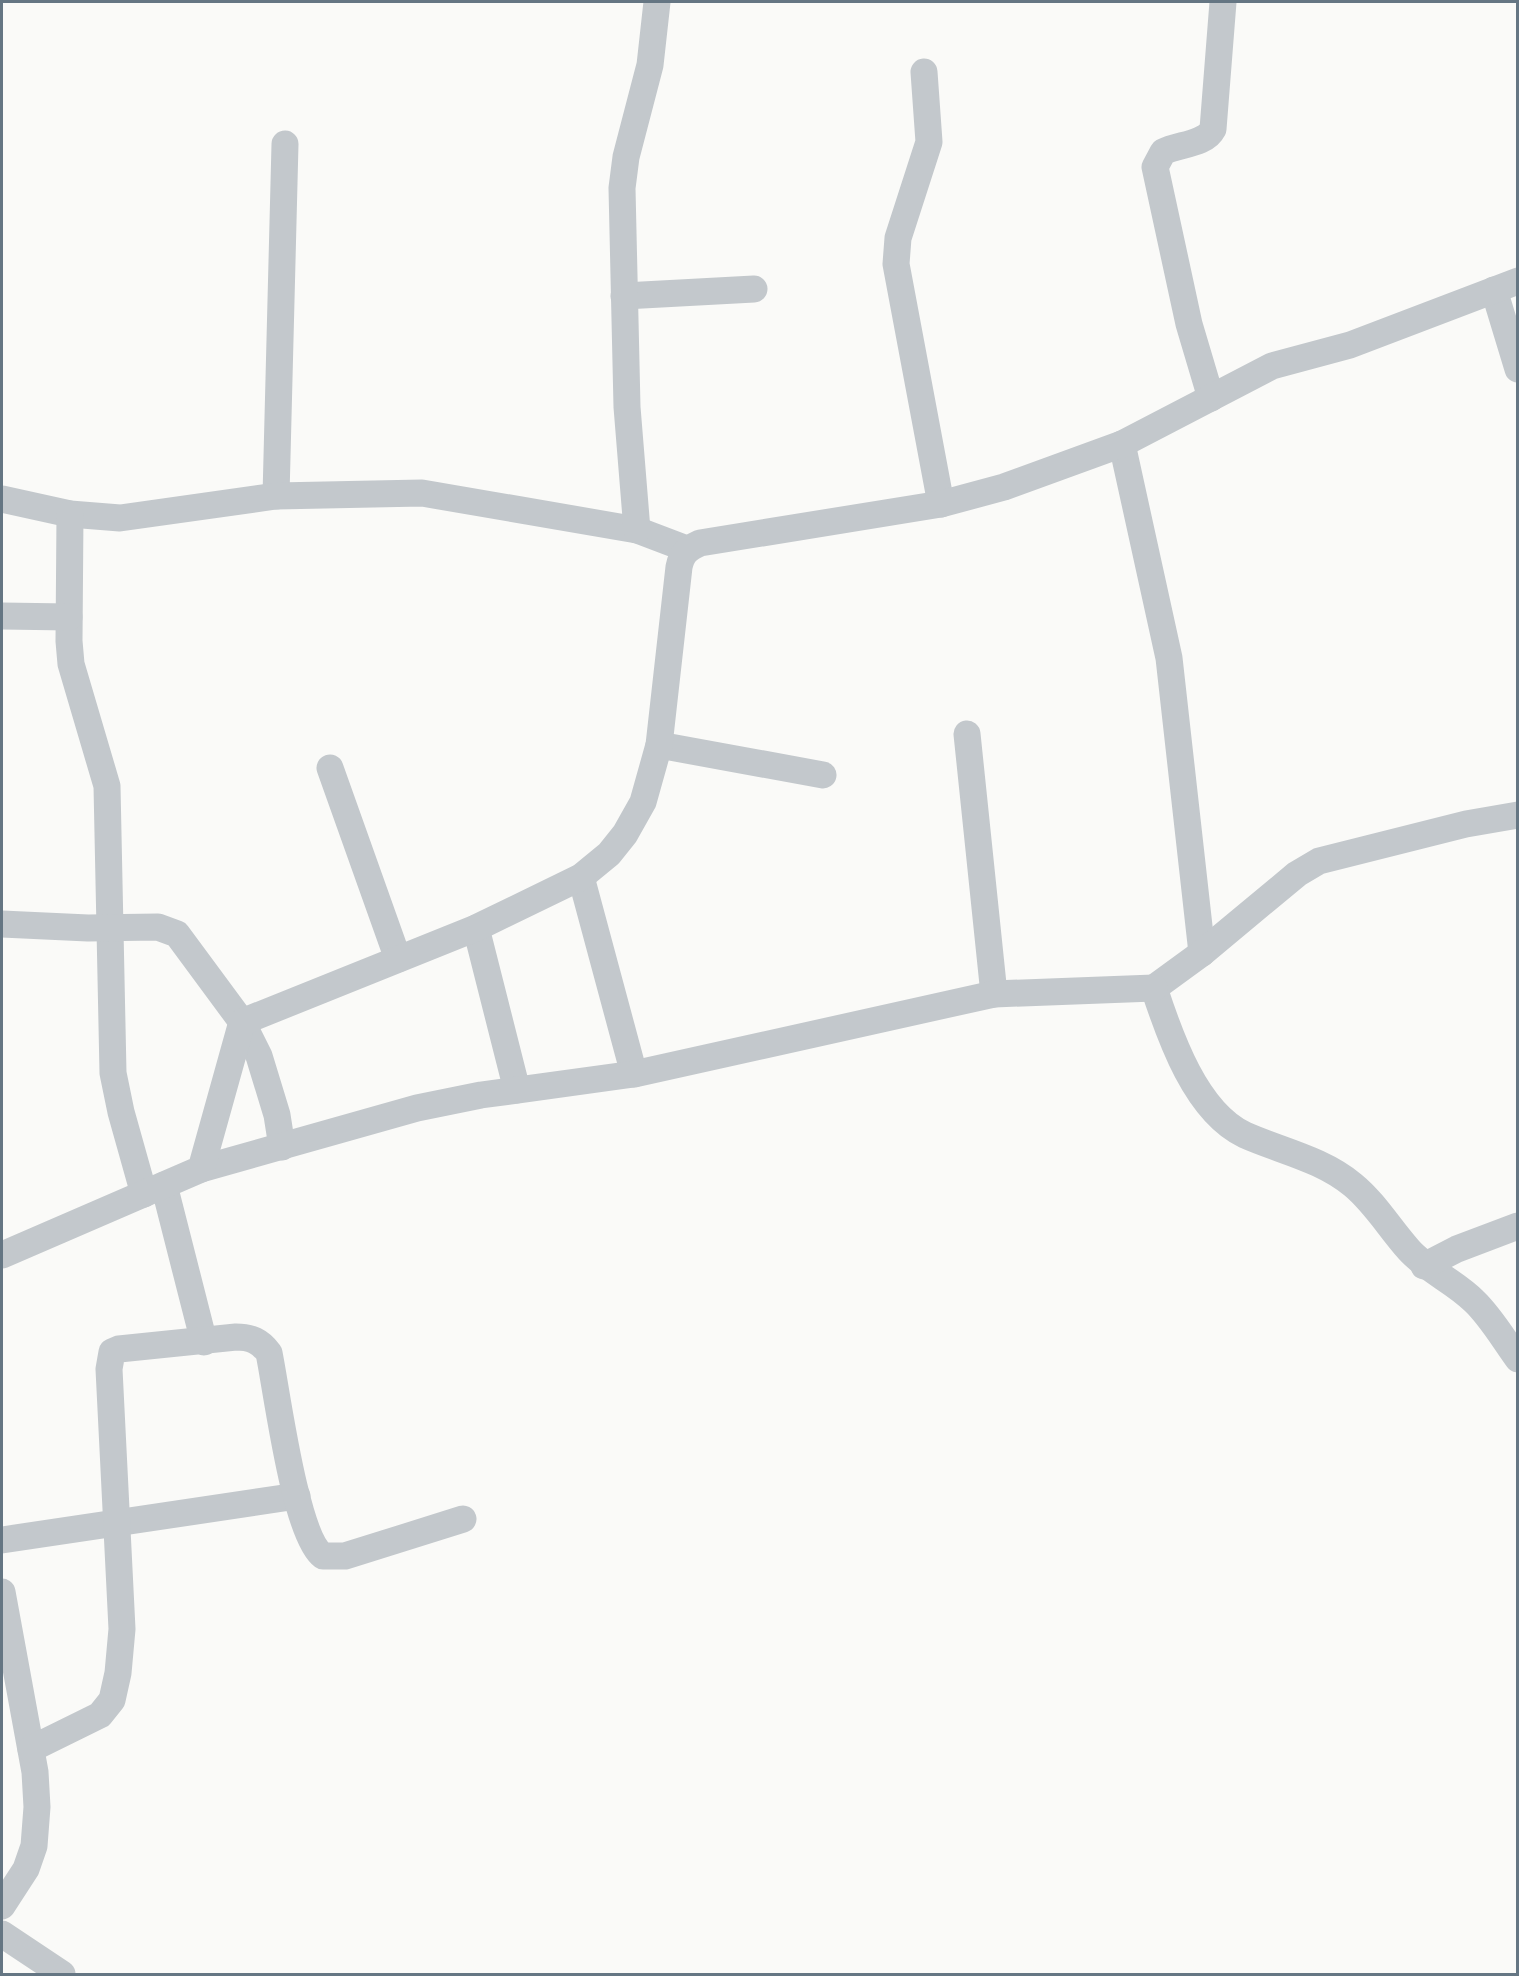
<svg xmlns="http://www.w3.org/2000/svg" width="1519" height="1976" viewBox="0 0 1519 1976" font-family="'Fira Sans Condensed',sans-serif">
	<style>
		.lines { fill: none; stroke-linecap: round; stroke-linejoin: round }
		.minor { stroke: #c3c8cc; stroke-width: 27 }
	</style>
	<rect width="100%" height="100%" fill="#fafaf8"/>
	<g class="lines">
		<!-- minor -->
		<g class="minor">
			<polyline points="924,72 929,142 898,238 896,264 941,504"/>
			<polyline points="1494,290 1518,369"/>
			<polyline points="624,296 754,289"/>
			<path d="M1211,398L1189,324L1155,167L1163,152C1178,144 1205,145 1213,129L1223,2"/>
			<polyline points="1122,444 1169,658 1202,953"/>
			<polyline points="276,496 285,144"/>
			<polyline points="2,499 70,514 120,518 276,496 422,493 637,530 687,549"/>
			<polyline points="70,514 69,641 71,664 107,786 113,1073 121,1112 144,1194"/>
			<polyline points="637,530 627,407 622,188 626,157 650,65 657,2"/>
			<polyline points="2,616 69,617"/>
			<polyline points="967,734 994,994"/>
			<polyline points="659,745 823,775"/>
			<polyline points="330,768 398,959"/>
			<path d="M1518,815L1466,824L1319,861L1297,874L1202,953L1154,988C1170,1037 1196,1112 1245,1135C1281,1151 1322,1159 1353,1185C1375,1203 1390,1229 1409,1250C1428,1271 1454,1281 1474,1301C1491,1317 1504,1340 1518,1359"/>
			<polyline points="581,877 634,1074"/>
			<polyline points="2,924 88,928 158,927 177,934 242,1022 259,1056 277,1115 282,1147"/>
			<polyline points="476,928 517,1090"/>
			<polyline points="201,1169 417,1108 481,1095 634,1074 994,994 1154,988"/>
			<polyline points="164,1185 204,1342"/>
			<path d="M2,1255L201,1169L242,1022L476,928L581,877L609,854L625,834L643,802L659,745L679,567C682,553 687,549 700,543L941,504L1004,487L1122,444L1272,366L1350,345L1518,281"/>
			<polyline points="1424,1266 1457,1249 1518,1226"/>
			<polyline points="2,1540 297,1496"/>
			<polyline points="2,1592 35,1772 37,1807 34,1846 26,1869 2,1906"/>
			<path d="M31,1749L100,1715L112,1700L118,1673L122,1629L109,1369L112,1352L119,1349L236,1337C251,1337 260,1341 269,1353C277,1392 295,1536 323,1556H345L463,1519"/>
			<polyline points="2,1934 62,1974"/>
		</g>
	</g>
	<!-- border -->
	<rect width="1519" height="1976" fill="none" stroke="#657683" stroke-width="6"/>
</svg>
